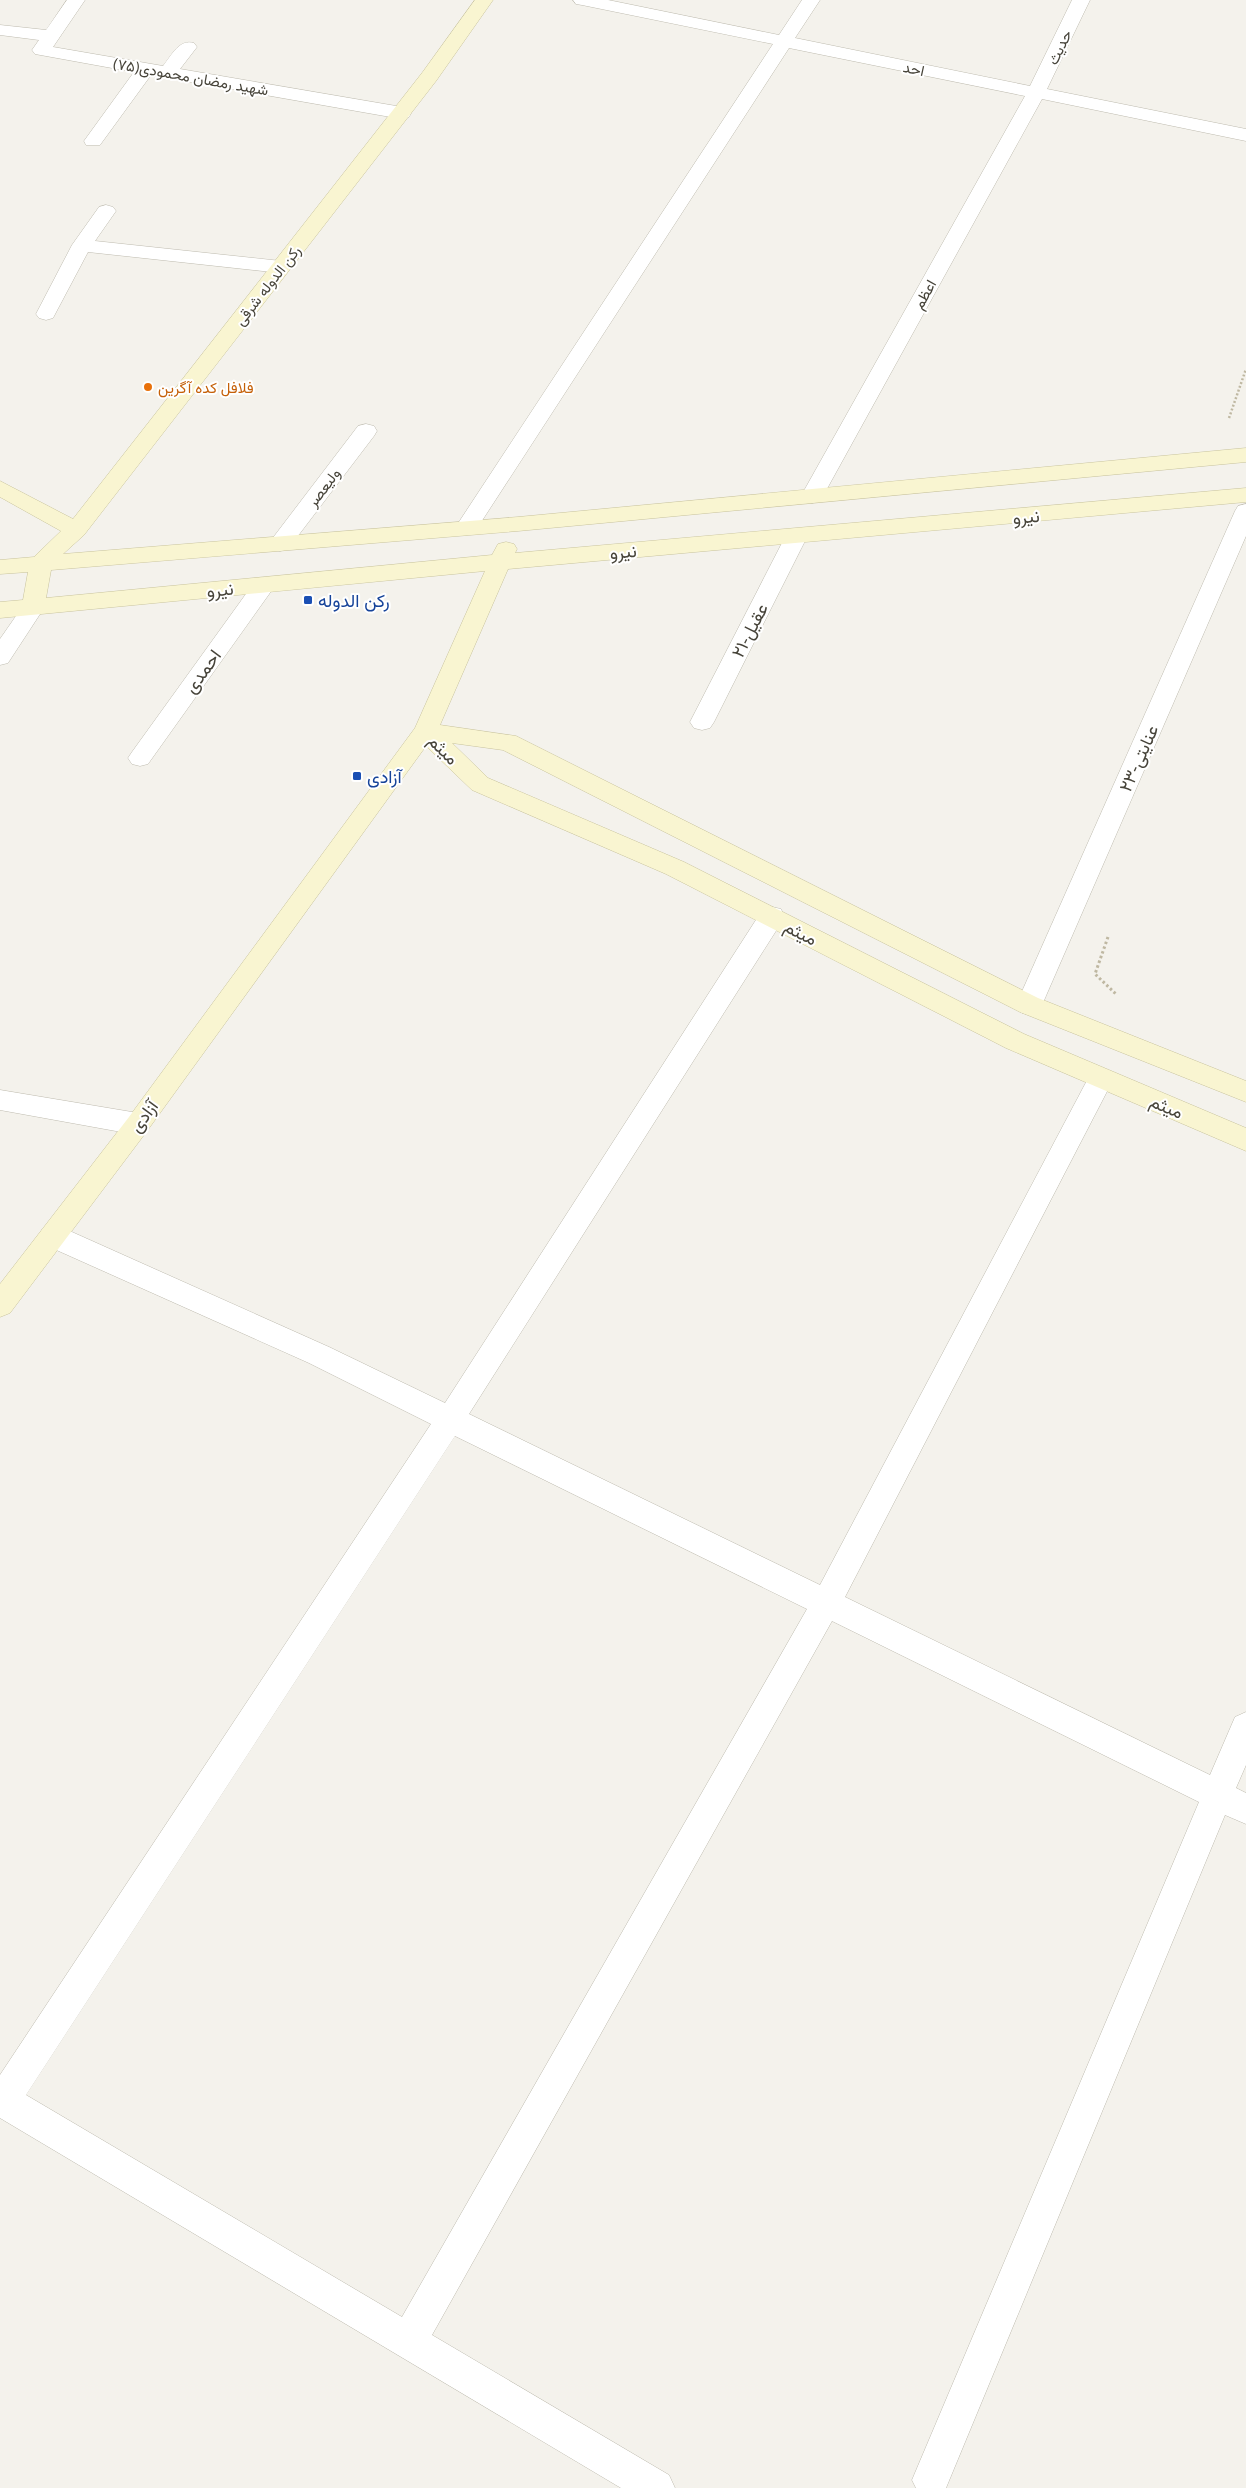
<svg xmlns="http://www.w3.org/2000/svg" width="1246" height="2488" viewBox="0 0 1246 2488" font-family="'Open Sans',Vazirmatn,sans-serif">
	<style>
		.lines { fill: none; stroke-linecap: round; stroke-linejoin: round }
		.street-casing { stroke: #bebbaf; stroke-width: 1 }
		.secondary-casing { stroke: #c8c39d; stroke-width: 1 }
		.path-far1 { stroke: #bfb8a2; stroke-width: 2.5; stroke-dasharray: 2 2; stroke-linecap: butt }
		.path { stroke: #bfb8a2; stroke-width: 3; stroke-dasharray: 2.5 2.5; stroke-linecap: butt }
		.street { fill: #fff; fill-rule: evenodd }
		.secondary { fill: #f9f5d1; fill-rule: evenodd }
		.food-dot { fill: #e8710a; stroke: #fff; stroke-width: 2 }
		.transit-dot { fill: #1a4fb4; stroke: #fff; stroke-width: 2 }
		.labels { text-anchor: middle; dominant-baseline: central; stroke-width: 4; stroke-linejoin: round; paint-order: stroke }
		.far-street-label { font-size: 15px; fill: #47443a; stroke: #fff }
		.far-food-label { font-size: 15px; fill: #c56008; stroke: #fff; text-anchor: start }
		.street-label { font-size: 18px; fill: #47443a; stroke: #fff }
		.transit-label { font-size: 18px; fill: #164399; stroke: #fff; text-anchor: start }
	</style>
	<rect width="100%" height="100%" fill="#f4f2ec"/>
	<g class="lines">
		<!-- street casing -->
		<g class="street-casing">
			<g id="street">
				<path d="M67,0H85L53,47L163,66C172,55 179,39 194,43L197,47L180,69L402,107L409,109L411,113L409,117L402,119L151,75L100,145H86L84,141L134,72L35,54L32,50L39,40L0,35V25L46,30Z"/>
				<polygon points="573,0 608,0 779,35 802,0 820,0 795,38 1030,86 1072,0 1090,0 1047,89 1246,129 1246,141 1042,99 823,496 820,501 812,503 804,501 801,496 1025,96 789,48 474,533 466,535 458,533 455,528 773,44 582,5 576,4"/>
				<polygon points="106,205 113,207 116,211 95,241 281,261 288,263 291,267 288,271 281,273 88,252 53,318 46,320 39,318 36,314 72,245 99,207"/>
				<polygon points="366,424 374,426 377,431 374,436 288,549 280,551 272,549 269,544 272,539 358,426"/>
				<polygon points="1246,504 1246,536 1042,1005 1038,1012 1029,1015 1020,1012 1016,1005 1235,511 1238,506"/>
				<polygon points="796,530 804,532 807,537 714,722 710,728 702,730 694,728 690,722 785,537 788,532"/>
				<polygon points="264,578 272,580 275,585 272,590 148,764 140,766 132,764 128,758 132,752 256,580"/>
				<polygon points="33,600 41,603 44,608 8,663 0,665 0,639 25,603"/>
				<path d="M772,907L781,909L784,916L781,923L469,1414L820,1585L1092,1071L1101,1068L1110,1071L1114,1078L845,1597L1210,1775L1235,1717L1246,1712V1765L1236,1788L1246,1793V1824L1225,1815L946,2488H916L912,2480L1199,1802L832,1621L432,2335L669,2475L675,2488H621L0,2118V2075L431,1424L309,1363L43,1244L39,1236L43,1228L53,1225L63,1228L329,1347L445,1403L763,909ZM455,1436L807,1609L402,2317L26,2095Z"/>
				<polygon points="0,1090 138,1113 147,1117 151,1124 147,1131 138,1135 0,1110"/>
			</g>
		</g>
		<!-- secondary casing -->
		<g class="secondary-casing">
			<polygon id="secondary" points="475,0 493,0 436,81 84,535 63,554 518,517 1246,448 1246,462 518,531 51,570 46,598 492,555 498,544 506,542 514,544 517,549 515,553 1246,488 1246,502 508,569 440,725 516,736 1038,998 1246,1081 1246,1102 1020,1012 503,750 452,743 488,778 684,862 1024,1034 1246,1128 1246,1151 1006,1048 666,874 472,790 426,746 147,1131 10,1313 0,1317 0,1284 129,1117 415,728 485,571 0,618 0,602 23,600 28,572 0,574 0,560 34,557 61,531 0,497 0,481 73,519 422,73"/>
		</g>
		<!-- path-far1 -->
		<polyline class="path-far1" points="1229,418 1246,369"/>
		<!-- path -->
		<polyline class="path" points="1108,937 1095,974 1117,995"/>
		<!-- street -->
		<use href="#street" class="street"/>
		<!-- secondary -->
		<use href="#secondary" class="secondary"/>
	</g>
	<!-- markers -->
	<circle class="food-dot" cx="148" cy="387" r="5"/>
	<g class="transit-dot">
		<rect x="303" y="595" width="10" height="10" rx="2.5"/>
		<rect x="352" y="771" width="10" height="10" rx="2.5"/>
	</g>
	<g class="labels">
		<!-- far-street labels -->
		<g class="far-street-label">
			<text transform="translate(1059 47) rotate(-64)">حدیث</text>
			<text transform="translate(914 68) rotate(12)">احد</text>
			<text transform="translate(191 76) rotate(10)">شهید رمضان محمودی(۷۵)</text>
			<text transform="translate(267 285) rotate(-52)">رکن الدوله شرقی</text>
			<text transform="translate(924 294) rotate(-61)">اعظم</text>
			<text transform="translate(323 487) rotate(-53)">ولیعصر</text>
		</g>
		<!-- far-food labels -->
		<g class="far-food-label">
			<text x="158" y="387">فلافل کده آگرین</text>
		</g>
		<!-- street labels -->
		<g class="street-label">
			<text transform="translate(1026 516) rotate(-5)">نیرو</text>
			<text transform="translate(623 551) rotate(-5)">نیرو</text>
			<text transform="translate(220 589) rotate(-6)">نیرو</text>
			<text transform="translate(749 630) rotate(-63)">۲۱-عقیل</text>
			<text transform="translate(202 671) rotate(-54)">احمدی</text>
			<text transform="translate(444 749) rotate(45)">میثم</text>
			<text transform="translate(1138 758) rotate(-66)">۲۳-عنایتی</text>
			<text transform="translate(801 932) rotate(27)">میثم</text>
			<text transform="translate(1167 1106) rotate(23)">میثم</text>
			<text transform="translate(143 1116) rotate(-54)">آزادی</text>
		</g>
		<!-- transit labels -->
		<g class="transit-label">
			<text x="318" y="600">رکن الدوله</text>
			<text x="367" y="776">آزادی</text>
		</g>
	</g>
</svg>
